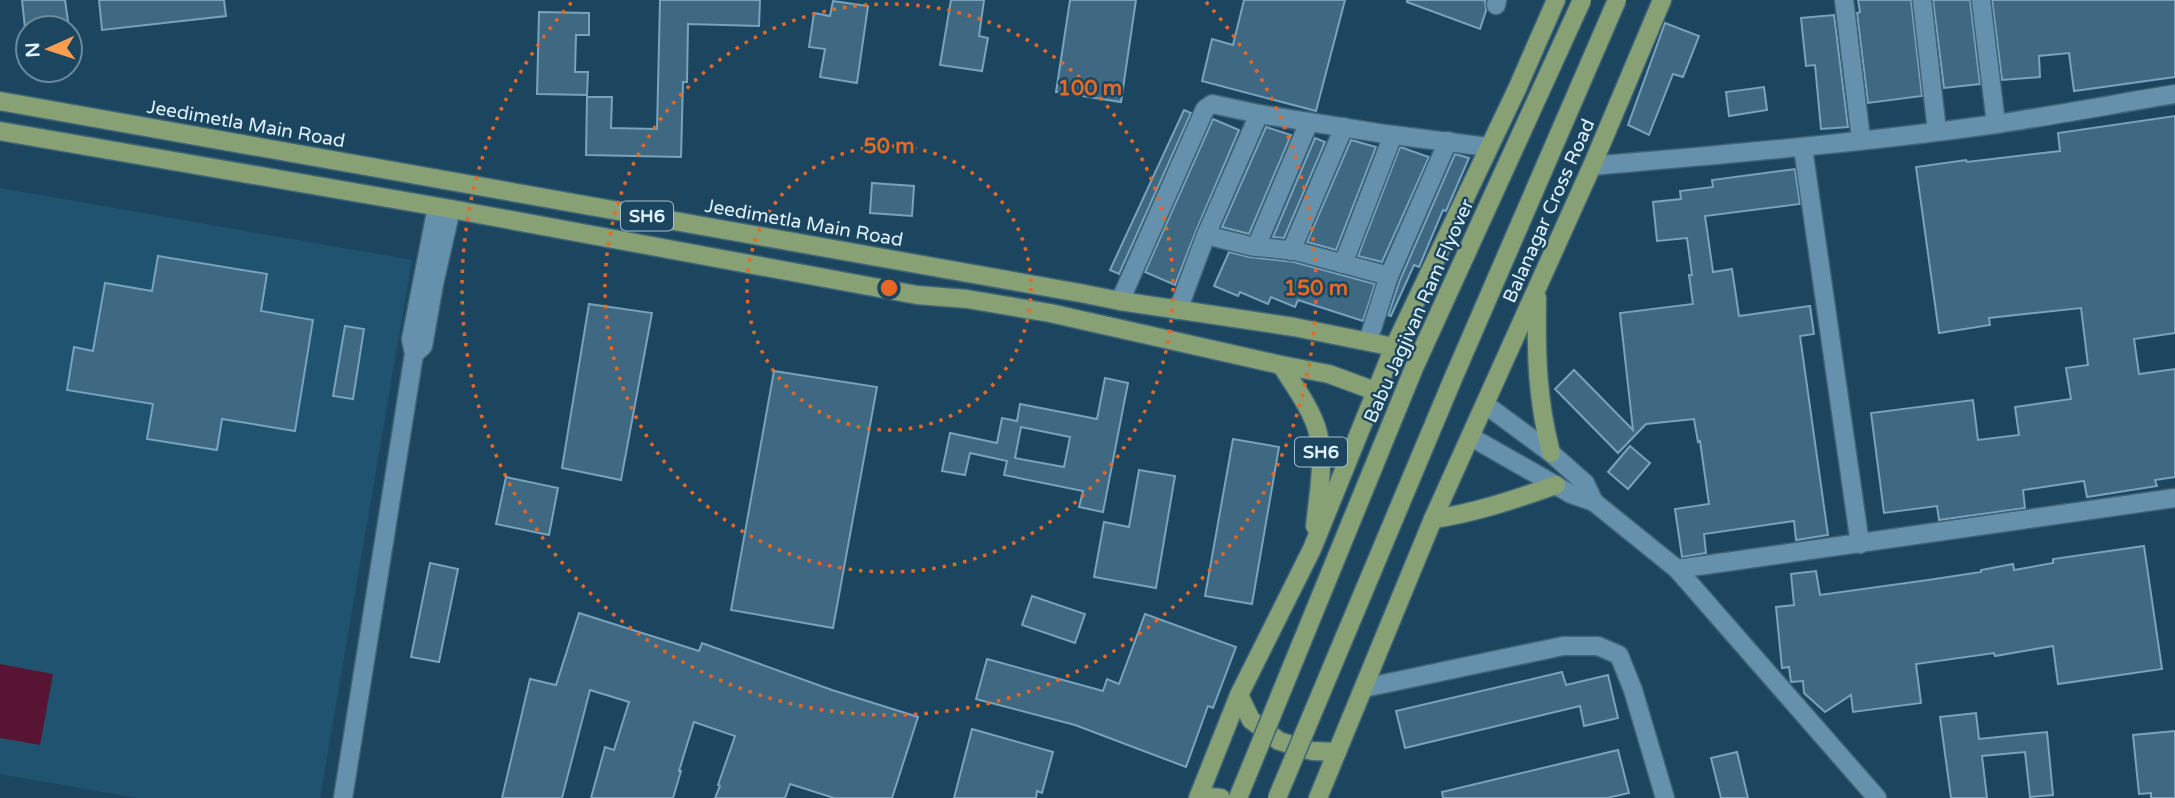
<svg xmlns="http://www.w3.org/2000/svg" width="2175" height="798" viewBox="0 0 2175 798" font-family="'Varela Round',sans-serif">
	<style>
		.built { fill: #20536f }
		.water { fill: #571433 }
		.building { fill: #3f6983; stroke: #77a3bf; stroke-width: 2; fill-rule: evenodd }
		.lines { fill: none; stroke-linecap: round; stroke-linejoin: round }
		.minor-casing { stroke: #3f6377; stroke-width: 21 }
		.major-casing { stroke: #3f6377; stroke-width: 21 }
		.minor { stroke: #6691ad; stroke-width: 18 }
		.major { stroke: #87a175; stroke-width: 18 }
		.major-bridge-casing { stroke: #3f6377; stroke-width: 21; stroke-linecap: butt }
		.major-bridge { stroke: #87a175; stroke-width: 18 }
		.ring { fill: none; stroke: #e76824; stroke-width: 3.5; stroke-dasharray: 3.5 7 }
		.labels { text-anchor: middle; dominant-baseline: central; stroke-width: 5; stroke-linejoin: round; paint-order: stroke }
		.shield { fill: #1c465f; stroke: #a5bece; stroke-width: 2 }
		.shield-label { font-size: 18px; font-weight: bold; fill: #e0f2fe }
		.street-label { font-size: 19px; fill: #e0f2fe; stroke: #1c465f }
		.centre { fill: #e76824; stroke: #1c465f; stroke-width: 3.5 }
		.ring-label { font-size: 21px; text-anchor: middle; font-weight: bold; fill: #e76824; stroke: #1c465f; stroke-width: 5; stroke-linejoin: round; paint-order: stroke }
	</style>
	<rect width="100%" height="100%" fill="#1c465f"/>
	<!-- built -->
	<polygon class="built" points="0,188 412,260 320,798 137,798 0,774"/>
	<!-- water -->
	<polygon class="water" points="0,664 53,674 40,745 0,738"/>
	<!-- building -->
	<g class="building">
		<polygon points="22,0 65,0 69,28 25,28"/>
		<polygon points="99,0 224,0 226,16 102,30"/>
		<polygon points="660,0 760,0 759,26 688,24 687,82 683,82 681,157 586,155 587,97 612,97 611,128 657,129"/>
		<polygon points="951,0 984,0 979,36 988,38 982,71 940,65"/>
		<polygon points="1070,0 1136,0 1121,102 1056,92"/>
		<polygon points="1244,0 1345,0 1316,111 1202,81 1212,39 1233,45"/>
		<polygon points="1407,0 1485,0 1486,11 1480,29 1407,2"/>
		<polygon points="1858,0 1911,0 1922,96 1868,103 1857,13 1860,12"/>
		<polygon points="1933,0 1970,0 1980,84 1944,88"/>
		<polygon points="1992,0 2175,0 2175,77 2074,91 2069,53 2039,56 2040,77 2002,80"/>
		<polygon points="833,1 868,6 857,83 820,77 825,49 809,47 814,13 830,16"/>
		<polygon points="539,12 589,13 589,35 576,35 575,72 588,72 587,95 537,94"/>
		<polygon points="1834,15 1848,127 1821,129 1815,65 1806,66 1801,18"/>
		<polygon points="1665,23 1699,36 1683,77 1673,74 1649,135 1628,125"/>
		<polygon points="1764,87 1767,110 1729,116 1726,92"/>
		<polygon points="1184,110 1191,113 1119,274 1110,270"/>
		<polygon points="2175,116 2175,333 2134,339 2139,374 2175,369 2175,477 2155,480 2157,486 2087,497 2084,481 2023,490 2025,508 1939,520 1937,506 1884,513 1871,413 1973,400 1978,440 2019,435 2015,407 2071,399 2066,368 2088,365 2081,308 1989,318 1990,325 1939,333 1916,167 1966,160 1967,162 2060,151 2058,133"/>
		<polygon points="1213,119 1239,130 1196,231 1175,285 1145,272"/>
		<polygon points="1266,127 1291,135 1249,234 1222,227"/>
		<polygon points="1315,138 1325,142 1284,238 1273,237"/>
		<polygon points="1351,140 1376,147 1336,250 1307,242"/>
		<polygon points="1400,147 1429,157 1382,262 1358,256"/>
		<polygon points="1455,154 1469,158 1446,211 1443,210 1419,267 1414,265 1391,316 1388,315 1400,280"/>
		<polygon points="1795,169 1800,204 1705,216 1713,272 1732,269 1739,316 1810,306 1814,334 1800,336 1828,535 1796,540 1794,521 1704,534 1706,553 1682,557 1675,509 1709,504 1700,441 1698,442 1694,419 1646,424 1618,453 1555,389 1574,370 1633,430 1620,313 1693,304 1689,275 1692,275 1687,238 1657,241 1653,202 1681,199 1680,191 1713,187 1712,180"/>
		<polygon points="872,183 914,186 912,216 870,213"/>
		<polygon points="1229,252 1249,257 1294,262 1375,284 1363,321 1298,300 1295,307 1271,297 1268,304 1240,292 1238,296 1214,286"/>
		<polygon points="158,256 267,274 261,311 313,320 295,431 222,419 217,450 147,439 153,404 67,390 74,347 93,351 105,283 152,291"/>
		<polygon points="589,304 652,313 621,480 562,468"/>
		<polygon points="345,326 364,329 353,399 333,396"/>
		<polygon points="774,371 877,387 833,628 731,610"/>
		<path d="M1105,378L1128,383L1103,512L1079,507L1083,491L1004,475L1007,461L970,453L965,475L942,471L950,433L997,443L1002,418L1017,421L1020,404L1097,419ZM1021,427L1070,437L1064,467L1015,458Z"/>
		<polygon points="1233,439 1279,447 1252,604 1205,596"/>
		<polygon points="1630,446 1650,463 1628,489 1608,472"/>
		<polygon points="1139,470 1175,476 1156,588 1094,577 1104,522 1129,527"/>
		<polygon points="506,477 558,488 549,535 496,524"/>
		<polygon points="2144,546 2162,669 2058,684 2053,646 1995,656 1994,653 1916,664 1921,703 1853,712 1851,695 1825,712 1804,693 1803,681 1791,682 1789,667 1782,668 1776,607 1794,605 1791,574 1816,571 1820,595 1928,580 1981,572 1981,570 2013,564 2014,570 2053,563 2053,559"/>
		<polygon points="430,563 458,569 439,662 411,657"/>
		<polygon points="1032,596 1085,614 1075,643 1022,625"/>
		<polygon points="579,613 699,651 702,643 832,690 918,717 892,798 834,798 790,784 785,798 715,798 720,786 718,785 735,736 694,722 679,771 681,771 673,798 591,798 605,747 614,750 629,702 590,690 562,798 502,798 530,679 556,685"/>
		<polygon points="1145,614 1236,647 1213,708 1208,706 1186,767 1075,725 976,699 987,659 1103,691 1107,679 1119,684"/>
		<polygon points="1562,672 1566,685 1608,675 1618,718 1584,726 1580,706 1405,748 1396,711"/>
		<polygon points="1976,713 1979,739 2047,732 2053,795 2030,797 2025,752 1982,756 1987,798 1951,798 1940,717"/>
		<polygon points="972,729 1053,752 1042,793 1037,791 1036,798 954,798"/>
		<polygon points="2175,731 2175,798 2151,798 2151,793 2139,794 2133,735"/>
		<polygon points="1618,750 1629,793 1607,798 1443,798 1442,792"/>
		<polygon points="1737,752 1748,798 1721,798 1711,758"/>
	</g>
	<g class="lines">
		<!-- minor casing -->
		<g class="minor-casing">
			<g id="minor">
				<polyline points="1844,0 1861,139"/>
				<polyline points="1922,0 1937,131"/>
				<polyline points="1981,0 1996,124"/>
				<polyline points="1496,5 1497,0"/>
				<polyline points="1803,148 1860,544"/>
				<path d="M1592,166C1727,154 1862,143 1996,124C2056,115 2115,104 2175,94"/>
				<polyline points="1206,235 1250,246 1296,251 1389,276 1448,141"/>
				<polyline points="1256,247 1309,122"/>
				<polyline points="1291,251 1344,127"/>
				<polyline points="1343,264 1393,135"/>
				<polyline points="1120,301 1205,109 1212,104 1259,114"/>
				<polyline points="1178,310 1206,235 1259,114 1385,134 1488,147"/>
				<polyline points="1368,341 1389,276"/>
				<polyline points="414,354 423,346 434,284 451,209"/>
				<polyline points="1486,405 1551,453 1585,483 1594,502"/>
				<polyline points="1471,437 1571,494 1594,502 1677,569 1877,798"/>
				<polyline points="1677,569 2175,498"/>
				<polyline points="1364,688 1563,646 1598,646 1619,655 1633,690 1665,798"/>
				<polyline points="343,798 414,354 411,339 437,207"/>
			</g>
		</g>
		<!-- major casing -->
		<g class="major-casing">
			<g id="major">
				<polyline points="0,101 1080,293 1120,301 1294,327 1394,347"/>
				<polyline points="0,131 451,209 917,295 967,299 1050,313 1281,365 1329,374 1375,391"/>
				<path d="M1537,298C1536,354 1537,399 1551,453"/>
				<path d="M1281,365C1293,384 1313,411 1318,433C1325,463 1318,496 1315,526"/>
				<path d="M1433,519C1475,513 1516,499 1556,485"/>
				<polyline points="1239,695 1251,720 1279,741 1312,751 1337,752"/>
				<polyline points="1199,796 1221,798"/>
				<polyline points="1198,798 1239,695 1312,549 1394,347 1517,89 1556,0"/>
				<polyline points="1318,798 1433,519 1592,166 1662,0"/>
			</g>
		</g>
		<!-- minor -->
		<use href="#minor" class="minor"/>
		<!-- major -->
		<use href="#major" class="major"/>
		<!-- major-bridge casing -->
		<g class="major-bridge-casing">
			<g id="major-bridge">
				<polyline points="1238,798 1414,368 1582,0"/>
				<polyline points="1277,798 1452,381 1617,0"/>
			</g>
		</g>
		<!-- major-bridge -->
		<use href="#major-bridge" class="major-bridge"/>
	</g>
	<!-- distance rings -->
	<g class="ring">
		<circle cx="889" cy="288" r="142"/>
		<circle cx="889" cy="288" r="284"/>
		<path d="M1206 2A427 427 0 1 1 572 2"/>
	</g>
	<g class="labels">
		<!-- shield labels -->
		<g class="shield">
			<rect x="621" y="201.5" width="52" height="29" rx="5"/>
			<rect x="1295" y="437.5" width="52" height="29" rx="5"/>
		</g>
		<g class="shield-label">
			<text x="647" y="216">SH6</text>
			<text x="1321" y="452">SH6</text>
		</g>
		<!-- street labels -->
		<g class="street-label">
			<text transform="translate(246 124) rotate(10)">Jeedimetla Main Road</text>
			<text transform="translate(1549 211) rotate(-66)">Balanagar Cross Road</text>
			<text transform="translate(804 223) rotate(10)">Jeedimetla Main Road</text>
			<text transform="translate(1419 311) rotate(-66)">Babu Jagjivan Ram Flyover</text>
		</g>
	</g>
	<circle cx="889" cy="288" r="10" class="centre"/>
	<g class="ring-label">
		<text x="1090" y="95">100 m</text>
		<text x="889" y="153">50 m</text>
		<text x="1316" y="295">150 m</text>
	</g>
	<!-- north arrow -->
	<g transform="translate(49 49) rotate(267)"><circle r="33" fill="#1c465f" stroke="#6a8b9f" stroke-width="2"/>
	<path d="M0-5L12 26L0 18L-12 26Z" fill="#fc9e52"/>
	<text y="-10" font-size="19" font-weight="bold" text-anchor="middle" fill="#e0f2fe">N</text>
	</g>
</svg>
